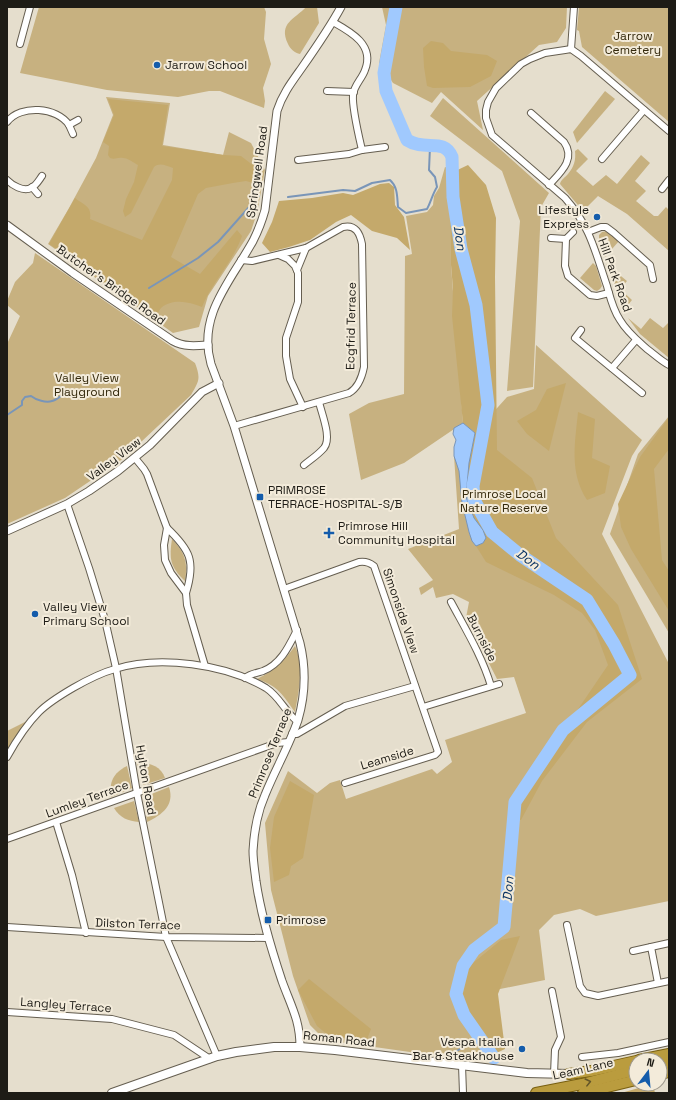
<svg xmlns="http://www.w3.org/2000/svg" width="676" height="1100" viewBox="0 0 676 1100" font-family="'Space Grotesk',sans-serif">
	<style>
		.green { fill: #c7b180 }
		.forest { fill: #c4a96b }
		.water { fill: #a0c9fe; stroke: #7995b8 }
		.lines { fill: none; stroke-linecap: round; stroke-linejoin: round }
		.stream { stroke: #7995b8; stroke-width: 2 }
		.river { stroke: #a0c9fe; stroke-width: 13 }
		.minor-casing { stroke: #655e50; stroke-width: 8 }
		.tertiary-casing { stroke: #655e50; stroke-width: 9 }
		.secondary-casing { stroke: #655e50; stroke-width: 10 }
		.trunk-casing { stroke: #785f10; stroke-width: 12 }
		.minor { stroke: #fff; stroke-width: 6 }
		.tertiary { stroke: #fff; stroke-width: 7 }
		.secondary { stroke: #fff; stroke-width: 8 }
		.trunk { stroke: #ba9c3e; stroke-width: 10 }
		.oneway { stroke: #645628 }
		.poi-dot { fill: #145cab; stroke: #f3ebda; stroke-width: 1.5 }
		.labels { text-anchor: middle; dominant-baseline: central; stroke-width: 4; stroke-linejoin: round; paint-order: stroke }
		.park-label { font-size: 12px; fill: #34290c; stroke: #f3ebda }
		.poi-label { font-size: 12px; fill: #1e1c16; stroke: #f3ebda; text-anchor: start }
		.street-label { font-size: 12px; fill: #1e1c16; stroke: #f3ebda }
		.water-label { font-size: 13px; font-style: italic; fill: #0b3463; stroke: #f3ebda }
	</style>
	<rect width="100%" height="100%" fill="#e5decd"/>
	<!-- green -->
	<g class="green">
		<polygon points="39,7 264,7 266,12 264,39 271,64 263,88 265,101 264,108 220,91 209,91 178,97 107,90 20,73"/>
		<path d="M306,7H317L319,23L300,54C295,53 290,49 288,44C278,23 295,19 306,7Z"/>
		<polygon points="382,7 567,7 566,28 557,42 539,45 477,101 483,130 441,92 432,103 393,83 379,63 386,25"/>
		<polygon points="579,7 669,7 669,122 582,47 579,31 577,30"/>
		<polygon points="605,91 615,99 577,143 573,132"/>
		<polygon points="106,97 170,103 163,145 223,155 229,132 251,143 265,170 257,213 251,231 208,296 199,327 173,333 48,244 69,208 96,158 113,115"/>
		<polygon points="443,98 549,193 541,207 533,387 507,391 520,221 502,171 430,116"/>
		<path d="M578,149L588,159L576,171L593,186L606,175L617,184L641,155L650,163L635,181L646,191L636,201L654,216H658L666,207L669,210V251L627,214L598,196L583,211L560,184C561,179 565,178 568,174C574,167 576,160 575,151Z"/>
		<polygon points="445,167 450,169 451,265 463,423 404,463 361,480 349,414 369,403 404,394 405,256 412,254 406,216 427,212 433,205 434,196 439,188"/>
		<polygon points="607,231 619,241 605,257 599,244 599,235 602,232"/>
		<path d="M35,253L195,363C201,379 199,381 191,395L124,458L65,498L7,524V344L20,316L7,305V301L15,282L33,263Z"/>
		<polygon points="593,263 596,266 602,286 600,289 597,291 594,290 580,278"/>
		<path d="M606,264L627,281L620,289L632,300L624,310C617,294 614,279 606,264Z"/>
		<polygon points="628,318 641,329 650,318 663,328 669,322 669,358 640,334"/>
		<polygon points="536,345 642,440 632,456 602,534 669,664 669,901 596,916 580,909 554,915 539,930 545,980 495,990 495,1052 424,1054 325,1040 310,1025 293,976 271,890 265,823 288,771 317,793 330,783 340,780 346,799 432,769 437,774 452,762 445,740 526,713 514,677 497,679 466,618 469,602 453,594 436,598 433,587 421,595 419,588 433,580 408,549 459,529 454,456 507,397 534,389"/>
		<polygon points="669,416 669,633 610,534 638,454"/>
		<path d="M172,539C185,553 188,562 185,581C170,567 169,559 172,539Z"/>
		<path d="M295,646C304,666 299,691 295,712C283,695 278,686 257,679C274,671 285,660 295,646Z"/>
		<polygon points="27,721 7,750 7,731"/>
		<path d="M137,763C148,762 161,766 165,778L143,785Z"/>
		<path d="M127,766L132,788L111,797C109,782 113,773 127,766Z"/>
		<path d="M169,787C175,805 162,815 147,822L144,797Z"/>
		<path d="M134,801L139,822C128,821 120,818 114,808Z"/>
	</g>
	<!-- forest -->
	<g class="forest">
		<polygon points="431,41 443,43 451,51 487,55 497,61 491,76 470,87 433,88 427,86 424,67 423,48"/>
		<path d="M108,99L168,105L162,146L224,155L241,156L254,166L263,175L260,185L246,181L233,183L206,188L198,194L171,257L200,274L237,230L242,236C233,262 212,282 202,307C189,302 173,298 161,308C159,310 157,315 156,317L91,273L82,261L70,258L49,244L75,198C85,206 92,206 90,219L142,240L172,180L173,168C166,166 160,162 154,167L131,213L125,217L123,211L126,199L134,182L138,165C134,163 128,158 123,158C117,157 115,160 110,158L108,155L109,146L103,142L114,115Z"/>
		<polygon points="468,165 486,185 496,218 495,277 497,450 532,478 556,538 618,605 642,679 587,722 542,781 521,820 514,818 515,802 608,665 595,630 582,613 554,595 486,562 476,546 483,543 483,530 474,518 466,497 469,463 475,433 463,423 452,316 453,289 451,265 449,174"/>
		<polygon points="389,183 394,187 395,205 404,217 410,250 397,238 372,231 351,215 336,222 310,240 289,247 270,252 262,243 272,222 279,201 312,198 343,193 353,195 380,184"/>
		<polygon points="566,383 549,451 527,434 517,421 536,410 547,389"/>
		<path d="M578,412L595,419L592,458L610,466L605,493L587,500C569,472 575,443 578,412Z"/>
		<polygon points="669,417 669,449 654,469 662,560 669,571 669,611 631,549 621,527 618,504 640,457"/>
		<polygon points="290,781 314,795 303,858 291,866 289,875 274,882 270,848 274,817"/>
		<polygon points="520,936 498,994 505,1049 490,1056 476,1022 460,998 456,977 501,940"/>
		<polygon points="309,979 371,1029 366,1042 328,1035 317,1026 298,990"/>
		<polygon points="653,1084 655,1093 621,1093"/>
	</g>
	<!-- water -->
	<polygon class="water" points="463,423 475,433 469,463 466,497 474,518 483,530 486,538 483,543 476,546 472,541 469,532 462,503 459,471 454,456 454,447 456,440 453,434 454,428"/>
	<g class="lines">
		<!-- stream -->
		<g class="stream">
			<path d="M288,197L343,190L355,191L372,183L390,180C398,187 397,197 398,207L406,213L427,209C431,202 432,195 437,187L435,177L429,170L430,147"/>
			<polyline points="149,288 198,258 218,242 259,196"/>
			<path d="M7,415L22,405V401L25,397L31,396C36,400 46,403 52,401C60,399 63,391 75,390"/>
			<polyline points="455,1052 480,1037"/>
		</g>
		<!-- river -->
		<path class="river" d="M396,7L384,73L386,91L407,140C425,152 444,137 452,157L453,197L461,249L476,305L488,405L473,486L474,500L492,532L520,555L587,600L614,644L630,675L563,730L515,802L504,927L474,950L463,966L456,994L464,1015L494,1058"/>
		<!-- minor casing -->
		<g class="minor-casing">
			<g id="minor">
				<path d="M333,22C351,32 375,45 365,70C362,79 354,85 353,95C352,108 359,137 362,150"/>
				<polyline points="20,44 30,7"/>
				<polyline points="571,49 574,7"/>
				<polyline points="327,91 354,92"/>
				<path d="M531,113L564,142C576,159 561,172 549,185"/>
				<path d="M7,122C21,104 57,107 69,125"/>
				<path d="M669,131L581,56L571,49L565,50L545,53L530,59L521,64L496,88L488,102L486,110V118L492,135L565,198C590,226 595,251 607,286C610,297 613,310 620,320C627,332 637,340 647,349C654,354 661,361 669,365"/>
				<polyline points="73,134 69,125 78,120"/>
				<polyline points="602,159 644,110"/>
				<polyline points="298,160 349,154 362,150 385,147"/>
				<path d="M7,180C12,185 23,192 31,188C36,186 39,180 42,176"/>
				<polyline points="32,187 38,194"/>
				<polyline points="662,189 669,180"/>
				<polyline points="588,232 601,227 606,227 614,233 650,265 653,279"/>
				<polyline points="551,238 566,239 573,232"/>
				<polyline points="566,239 565,266 568,276 590,295 597,296 609,293"/>
				<polyline points="279,255 288,259 295,266 298,273 298,302 286,338 286,356 290,379 303,407"/>
				<polyline points="297,270 306,248"/>
				<polyline points="581,330 575,338 642,393"/>
				<polyline points="612,368 636,340"/>
				<path d="M234,426L349,393C358,388 362,377 364,367L362,244C360,234 356,224 343,227L306,248L252,261L241,260"/>
				<polyline points="135,458 144,469 147,474 167,528 164,545 165,560 171,573 186,593 187,605 205,666"/>
				<path d="M304,465C310,460 318,455 324,448C332,438 322,415 319,402"/>
				<polyline points="67,504 89,568 105,620 116,668 137,793 166,937 217,1056"/>
				<path d="M167,528C190,550 196,561 186,593"/>
				<path d="M284,589L359,562C365,561 369,562 374,566L437,749L438,752L435,755L345,783"/>
				<path d="M451,602C466,630 482,656 491,686"/>
				<path d="M245,678C250,674 256,673 263,671C281,664 289,646 297,630"/>
				<polyline points="423,707 499,684"/>
				<polyline points="292,734 297,734 345,706 415,686"/>
				<path d="M7,757C16,741 26,725 39,712C49,702 61,695 73,688C87,680 100,673 115,669C159,655 226,664 266,688C280,697 285,712 297,721"/>
				<polyline points="56,822 72,875 86,933"/>
				<polyline points="7,839 277,743 289,742"/>
				<polyline points="567,925 580,986 585,993 598,996 669,981"/>
				<polyline points="7,927 166,937 268,938"/>
				<polyline points="651,947 658,983"/>
				<polyline points="633,951 669,943"/>
				<polyline points="552,991 561,1037 555,1050 554,1074"/>
				<polyline points="7,1012 112,1019 174,1035 210,1059"/>
				<polyline points="582,1057 618,1053 669,1042"/>
				<polyline points="462,1065 463,1093"/>
			</g>
		</g>
		<!-- tertiary casing -->
		<g class="tertiary-casing">
			<g id="tertiary">
				<path d="M7,225L73,273L173,341C184,347 195,346 208,345"/>
				<polyline points="7,531 67,504 89,491 118,471 150,445 202,392 219,383"/>
				<path d="M300,1047C300,1020 291,1006 282,981C271,948 261,916 256,881C255,872 253,861 253,851C254,832 257,813 265,795C275,770 289,746 298,720C305,696 306,668 300,643L234,426L211,364C197,315 231,281 253,241C258,231 262,221 265,210L277,111C282,95 291,83 301,69C315,49 329,29 341,7"/>
			</g>
		</g>
		<!-- secondary casing -->
		<g class="secondary-casing">
			<polyline id="secondary" points="112,1093 217,1056 236,1052 274,1047 300,1047 335,1050 527,1073 569,1074"/>
		</g>
		<!-- trunk casing -->
		<g class="trunk-casing">
			<g id="trunk">
				<polyline points="639,1060 669,1054"/>
				<polyline points="660,1064 669,1062"/>
				<polyline points="569,1074 591,1071 636,1061"/>
				<polyline points="660,1074 669,1072"/>
				<polyline points="536,1093 582,1084 636,1070"/>
				<polyline points="583,1093 636,1080"/>
			</g>
		</g>
		<!-- minor -->
		<use href="#minor" class="minor"/>
		<!-- tertiary -->
		<use href="#tertiary" class="tertiary"/>
		<!-- secondary -->
		<use href="#secondary" class="secondary"/>
		<!-- trunk -->
		<use href="#trunk" class="trunk"/>
	</g>
	<!-- one-way arrows -->
	<defs><path id="oneway-chevron" d="M-2-3.5L2.5 0L-2 3.5" fill="none" stroke-width="1.6" stroke-linecap="round" stroke-linejoin="round"/></defs>
	<use class="oneway" href="#oneway-chevron" transform="translate(588 1082) rotate(-14)"/>
	<!-- markers -->
	<g class="poi-dot">
		<circle cx="157" cy="65" r="4"/>
		<circle cx="597" cy="217" r="4"/>
		<rect x="256" y="493" width="8" height="8" rx="2"/>
		<path d="M327 527h4v4h4v4h-4v4h-4v-4h-4v-4h4z"/>
		<circle cx="35" cy="614" r="4"/>
		<rect x="264" y="916" width="8" height="8" rx="2"/>
		<circle cx="522" cy="1049" r="4"/>
	</g>
	<g class="labels">
		<!-- park labels -->
		<g class="park-label">
			<text x="633" y="36">Jarrow<tspan x="633" dy="14">Cemetery</tspan></text>
			<text x="87" y="378">Valley View<tspan x="87" dy="14">Playground</tspan></text>
			<text x="504" y="494">Primrose Local<tspan x="504" dy="14">Nature Reserve</tspan></text>
		</g>
		<!-- poi labels -->
		<g class="poi-label">
			<text x="165" y="65">Jarrow School</text>
			<text x="589" y="210" text-anchor="end">Lifestyle<tspan x="589" dy="14">Express</tspan></text>
			<text x="268" y="490">PRIMROSE<tspan x="268" dy="14">TERRACE-HOSPITAL-S/B</tspan></text>
			<text x="338" y="526">Primrose Hill<tspan x="338" dy="14">Community Hospital</tspan></text>
			<text x="43" y="607">Valley View<tspan x="43" dy="14">Primary School</tspan></text>
			<text x="276" y="920">Primrose</text>
			<text x="514" y="1042" text-anchor="end">Vespa Italian<tspan x="514" dy="14">Bar &amp; Steakhouse</tspan></text>
		</g>
		<!-- street labels -->
		<g class="street-label">
			<text transform="translate(257 172) rotate(-82)">Springwell Road</text>
			<text transform="translate(615 275) rotate(70)">Hill Park Road</text>
			<text transform="translate(111 285) rotate(35)">Butcher's Bridge Road</text>
			<text transform="translate(351 326) rotate(-89)">Ecgfrid Terrace</text>
			<text transform="translate(114 459) rotate(-37)">Valley View</text>
			<text transform="translate(401 611) rotate(71)">Simonside View</text>
			<text transform="translate(482 638) rotate(63)">Burnside</text>
			<text transform="translate(270 753) rotate(-68)">Primrose Terrace</text>
			<text transform="translate(387 758) rotate(-17)">Leamside</text>
			<text transform="translate(146 780) rotate(80)">Hylton Road</text>
			<text transform="translate(87 799) rotate(-20)">Lumley Terrace</text>
			<text transform="translate(138 924) rotate(2)">Dilston Terrace</text>
			<text transform="translate(66 1005) rotate(4)">Langley Terrace</text>
			<text transform="translate(339 1039) rotate(6)">Roman Road</text>
			<text transform="translate(583 1069) rotate(-13)">Leam Lane</text>
		</g>
		<!-- water labels -->
		<g class="water-label">
			<text transform="translate(460 238) rotate(82)">Don</text>
			<text transform="translate(528 559) rotate(35)">Don</text>
			<text transform="translate(508 889) rotate(-85)">Don</text>
		</g>
	</g>
	<!-- border -->
	<rect width="676" height="1100" fill="none" stroke="#1e1c16" stroke-width="16"/>
	<!-- north arrow -->
	<g transform="translate(648 1072) rotate(16)"><circle r="19" fill="#f3ebda" stroke="#9e988c"/>
	<path d="M0-3L7 15L0 10L-7 15Z" fill="#145cab"/>
	<text y="-6" font-size="11" font-weight="bold" text-anchor="middle" fill="#1e1c16">N</text>
	</g>
</svg>
